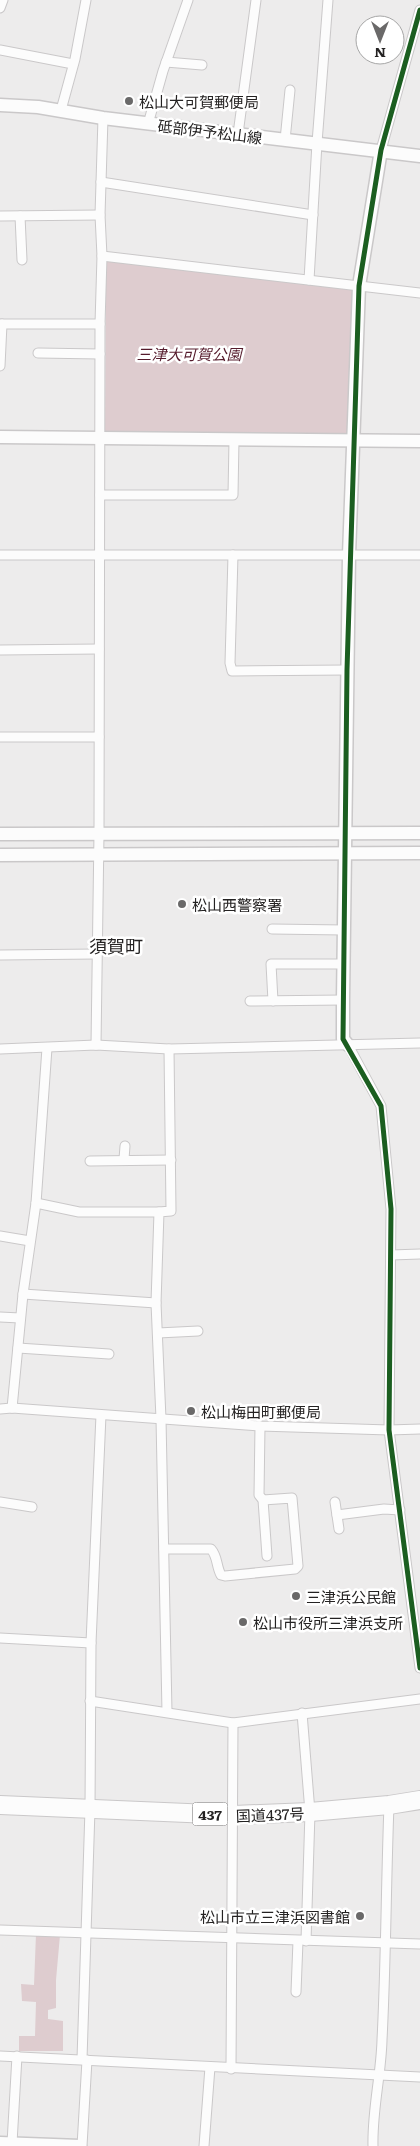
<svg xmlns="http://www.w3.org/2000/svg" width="420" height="2146" viewBox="0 0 420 2146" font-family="Literata,'Noto Sans JP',serif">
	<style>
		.green { fill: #decccf }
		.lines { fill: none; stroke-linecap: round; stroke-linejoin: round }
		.street-casing { stroke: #cac8c9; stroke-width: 11 }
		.secondary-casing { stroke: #cac8c9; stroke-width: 15 }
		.highway-casing { stroke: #cac8c9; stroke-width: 20 }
		.street { stroke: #fcfcfc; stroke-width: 9 }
		.secondary { stroke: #fcfcfc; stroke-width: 12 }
		.highway { stroke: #fcfcfc; stroke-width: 18 }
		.cycleway-casing { stroke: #fff; stroke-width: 8 }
		.cycleway { stroke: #1b5e20; stroke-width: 5 }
		.poi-dot { fill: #6a6969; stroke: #fff; stroke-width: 2 }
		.labels { text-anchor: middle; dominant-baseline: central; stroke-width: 5; stroke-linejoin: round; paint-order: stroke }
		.shield { fill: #fff; stroke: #666464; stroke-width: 1 }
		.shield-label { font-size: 14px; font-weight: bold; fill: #242222 }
		.poi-label { font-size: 15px; fill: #242222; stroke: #fff; text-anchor: start }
		.street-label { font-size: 15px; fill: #242222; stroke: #fff }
		.park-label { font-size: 15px; font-style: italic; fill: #551b2c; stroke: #fff }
		.quarter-label { font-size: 18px; fill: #242222; stroke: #fff }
	</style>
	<rect width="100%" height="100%" fill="#edecec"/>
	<!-- green -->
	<g class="green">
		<polygon points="106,260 355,289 350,437 105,434"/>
		<polygon points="36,1934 60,1935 56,1980 56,2008 48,2010 48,2019 63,2021 63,2051 19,2051 19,2036 35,2036 36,2002 22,2001 21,1984 34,1985"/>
	</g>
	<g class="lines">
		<!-- street casing -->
		<g class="street-casing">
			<g id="street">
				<polyline points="0,8 3,0"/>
				<polyline points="0,50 73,64"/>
				<polyline points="166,62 202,65"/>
				<polyline points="61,110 75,59 86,0"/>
				<polyline points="148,124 163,71 188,0"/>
				<polyline points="238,134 256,0"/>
				<polyline points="285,140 290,90"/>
				<polyline points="381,150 420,10"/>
				<polyline points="101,182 313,215"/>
				<polyline points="0,216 100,215"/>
				<polyline points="20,216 22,260"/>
				<polyline points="102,256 420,293"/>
				<polyline points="309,280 317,143 328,0"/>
				<polyline points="0,324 100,324"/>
				<polyline points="38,353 100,354"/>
				<polyline points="0,366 2,324"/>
				<polyline points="100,495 233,495 234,440"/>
				<polyline points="0,555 420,555"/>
				<polyline points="233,555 230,663 232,671 347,670"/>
				<polyline points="0,650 99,649"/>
				<polyline points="0,737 99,737"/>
				<polyline points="272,929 344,930"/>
				<polyline points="0,955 97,954"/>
				<polyline points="250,1001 343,1000"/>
				<polyline points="273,1001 271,964 344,964"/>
				<polyline points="96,1045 99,833 100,324 102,256 100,215 103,118"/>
				<polyline points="348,1045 381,1106 391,1209 389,1430 420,1668"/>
				<polyline points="0,1049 96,1045 169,1049 420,1043"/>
				<polyline points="124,1159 125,1146"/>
				<polyline points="90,1161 171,1160"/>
				<polyline points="36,1203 79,1212 159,1212"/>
				<polyline points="0,1236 30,1241"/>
				<polyline points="391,1255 420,1254"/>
				<polyline points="23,1294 156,1303"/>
				<polyline points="0,1317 20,1318"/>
				<polyline points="158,1333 198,1331"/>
				<polyline points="18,1348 109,1354"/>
				<polyline points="12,1408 23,1294 36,1203 47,1048"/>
				<polyline points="0,1409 12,1408 260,1426 389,1430 420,1429"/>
				<polyline points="260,1426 259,1495 263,1500 267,1556"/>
				<polyline points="0,1502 32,1507"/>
				<polyline points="335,1502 339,1529"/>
				<polyline points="337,1515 384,1509 400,1510"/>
				<path d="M164,1549H211C218,1557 216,1566 221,1575L225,1576L295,1569L298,1566L292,1498L263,1500"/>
				<polyline points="0,1638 91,1643"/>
				<polyline points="90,1701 233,1723 420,1699"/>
				<polyline points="167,1712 161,1419 156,1303 159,1212 171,1211 169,1049"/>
				<polyline points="302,1713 310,1812 306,1941"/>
				<polyline points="0,1930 420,1944"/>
				<polyline points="296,1992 298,1941"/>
				<polyline points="0,2056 420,2077"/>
				<polyline points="82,2059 90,1809 91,1643 101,1415"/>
				<polyline points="231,2069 233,1723"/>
				<polyline points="12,2143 17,2056"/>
				<polyline points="82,2146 87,2060"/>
				<polyline points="204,2146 210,2067"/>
				<path d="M373,2146C372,2110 381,2076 382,2040C386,1962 386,1883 389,1805"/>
			</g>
		</g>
		<!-- secondary casing -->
		<g class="secondary-casing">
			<g id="secondary">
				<polyline points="0,105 38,107 103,118 420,156"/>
				<polyline points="0,437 420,441"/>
				<polyline points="0,834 420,833"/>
				<polyline points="0,855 420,853"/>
				<polyline points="348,1045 343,1039 343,1000 349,555 359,286 381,150"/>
				<polyline points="0,2143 80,2146"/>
			</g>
		</g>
		<!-- highway casing -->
		<g class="highway-casing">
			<polyline id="highway" points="0,1805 234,1815 310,1812 389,1805 420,1800"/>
		</g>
		<!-- street -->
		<use href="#street" class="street"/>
		<!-- secondary -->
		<use href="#secondary" class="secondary"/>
		<!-- highway -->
		<use href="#highway" class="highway"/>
		<!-- cycleway casing -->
		<g class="cycleway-casing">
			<polyline id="cycleway" points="420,10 381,150 359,286 347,670 343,1039 381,1106 391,1209 389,1430 420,1668"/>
		</g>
		<!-- cycleway -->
		<use href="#cycleway" class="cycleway"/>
	</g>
	<!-- markers -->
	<g class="poi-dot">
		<circle cx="129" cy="101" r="5"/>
		<circle cx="182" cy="904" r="5"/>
		<circle cx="191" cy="1411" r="5"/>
		<circle cx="296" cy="1596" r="5"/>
		<circle cx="243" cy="1622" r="5"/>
		<circle cx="360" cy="1916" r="5"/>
	</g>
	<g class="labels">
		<!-- shield labels -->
		<rect class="shield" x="192.5" y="1802.5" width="35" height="23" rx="4"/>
		<g class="shield-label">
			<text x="210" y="1814">437</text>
		</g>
		<!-- poi labels -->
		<g class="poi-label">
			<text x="139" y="101">松山大可賀郵便局</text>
			<text x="192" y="904">松山西警察署</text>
			<text x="201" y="1411">松山梅田町郵便局</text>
			<text x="306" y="1596">三津浜公民館</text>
			<text x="253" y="1622">松山市役所三津浜支所</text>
			<text x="350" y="1916" text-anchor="end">松山市立三津浜図書館</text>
		</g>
		<!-- street labels -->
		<g class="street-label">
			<text transform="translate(210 131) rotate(7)">砥部伊予松山線</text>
			<text transform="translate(270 1814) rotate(-2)">国道437号</text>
		</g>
		<!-- park labels -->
		<g class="park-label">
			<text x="189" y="353">三津大可賀公園</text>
		</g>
		<!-- quarter labels -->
		<g class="quarter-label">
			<text x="116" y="945">須賀町</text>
		</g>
	</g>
	<!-- north arrow -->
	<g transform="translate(380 40) rotate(180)"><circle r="24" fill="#ffffff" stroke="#a7a7a7"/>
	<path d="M0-4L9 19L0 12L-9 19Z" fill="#6a6969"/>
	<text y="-8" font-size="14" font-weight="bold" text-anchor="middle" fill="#242222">N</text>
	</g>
</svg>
